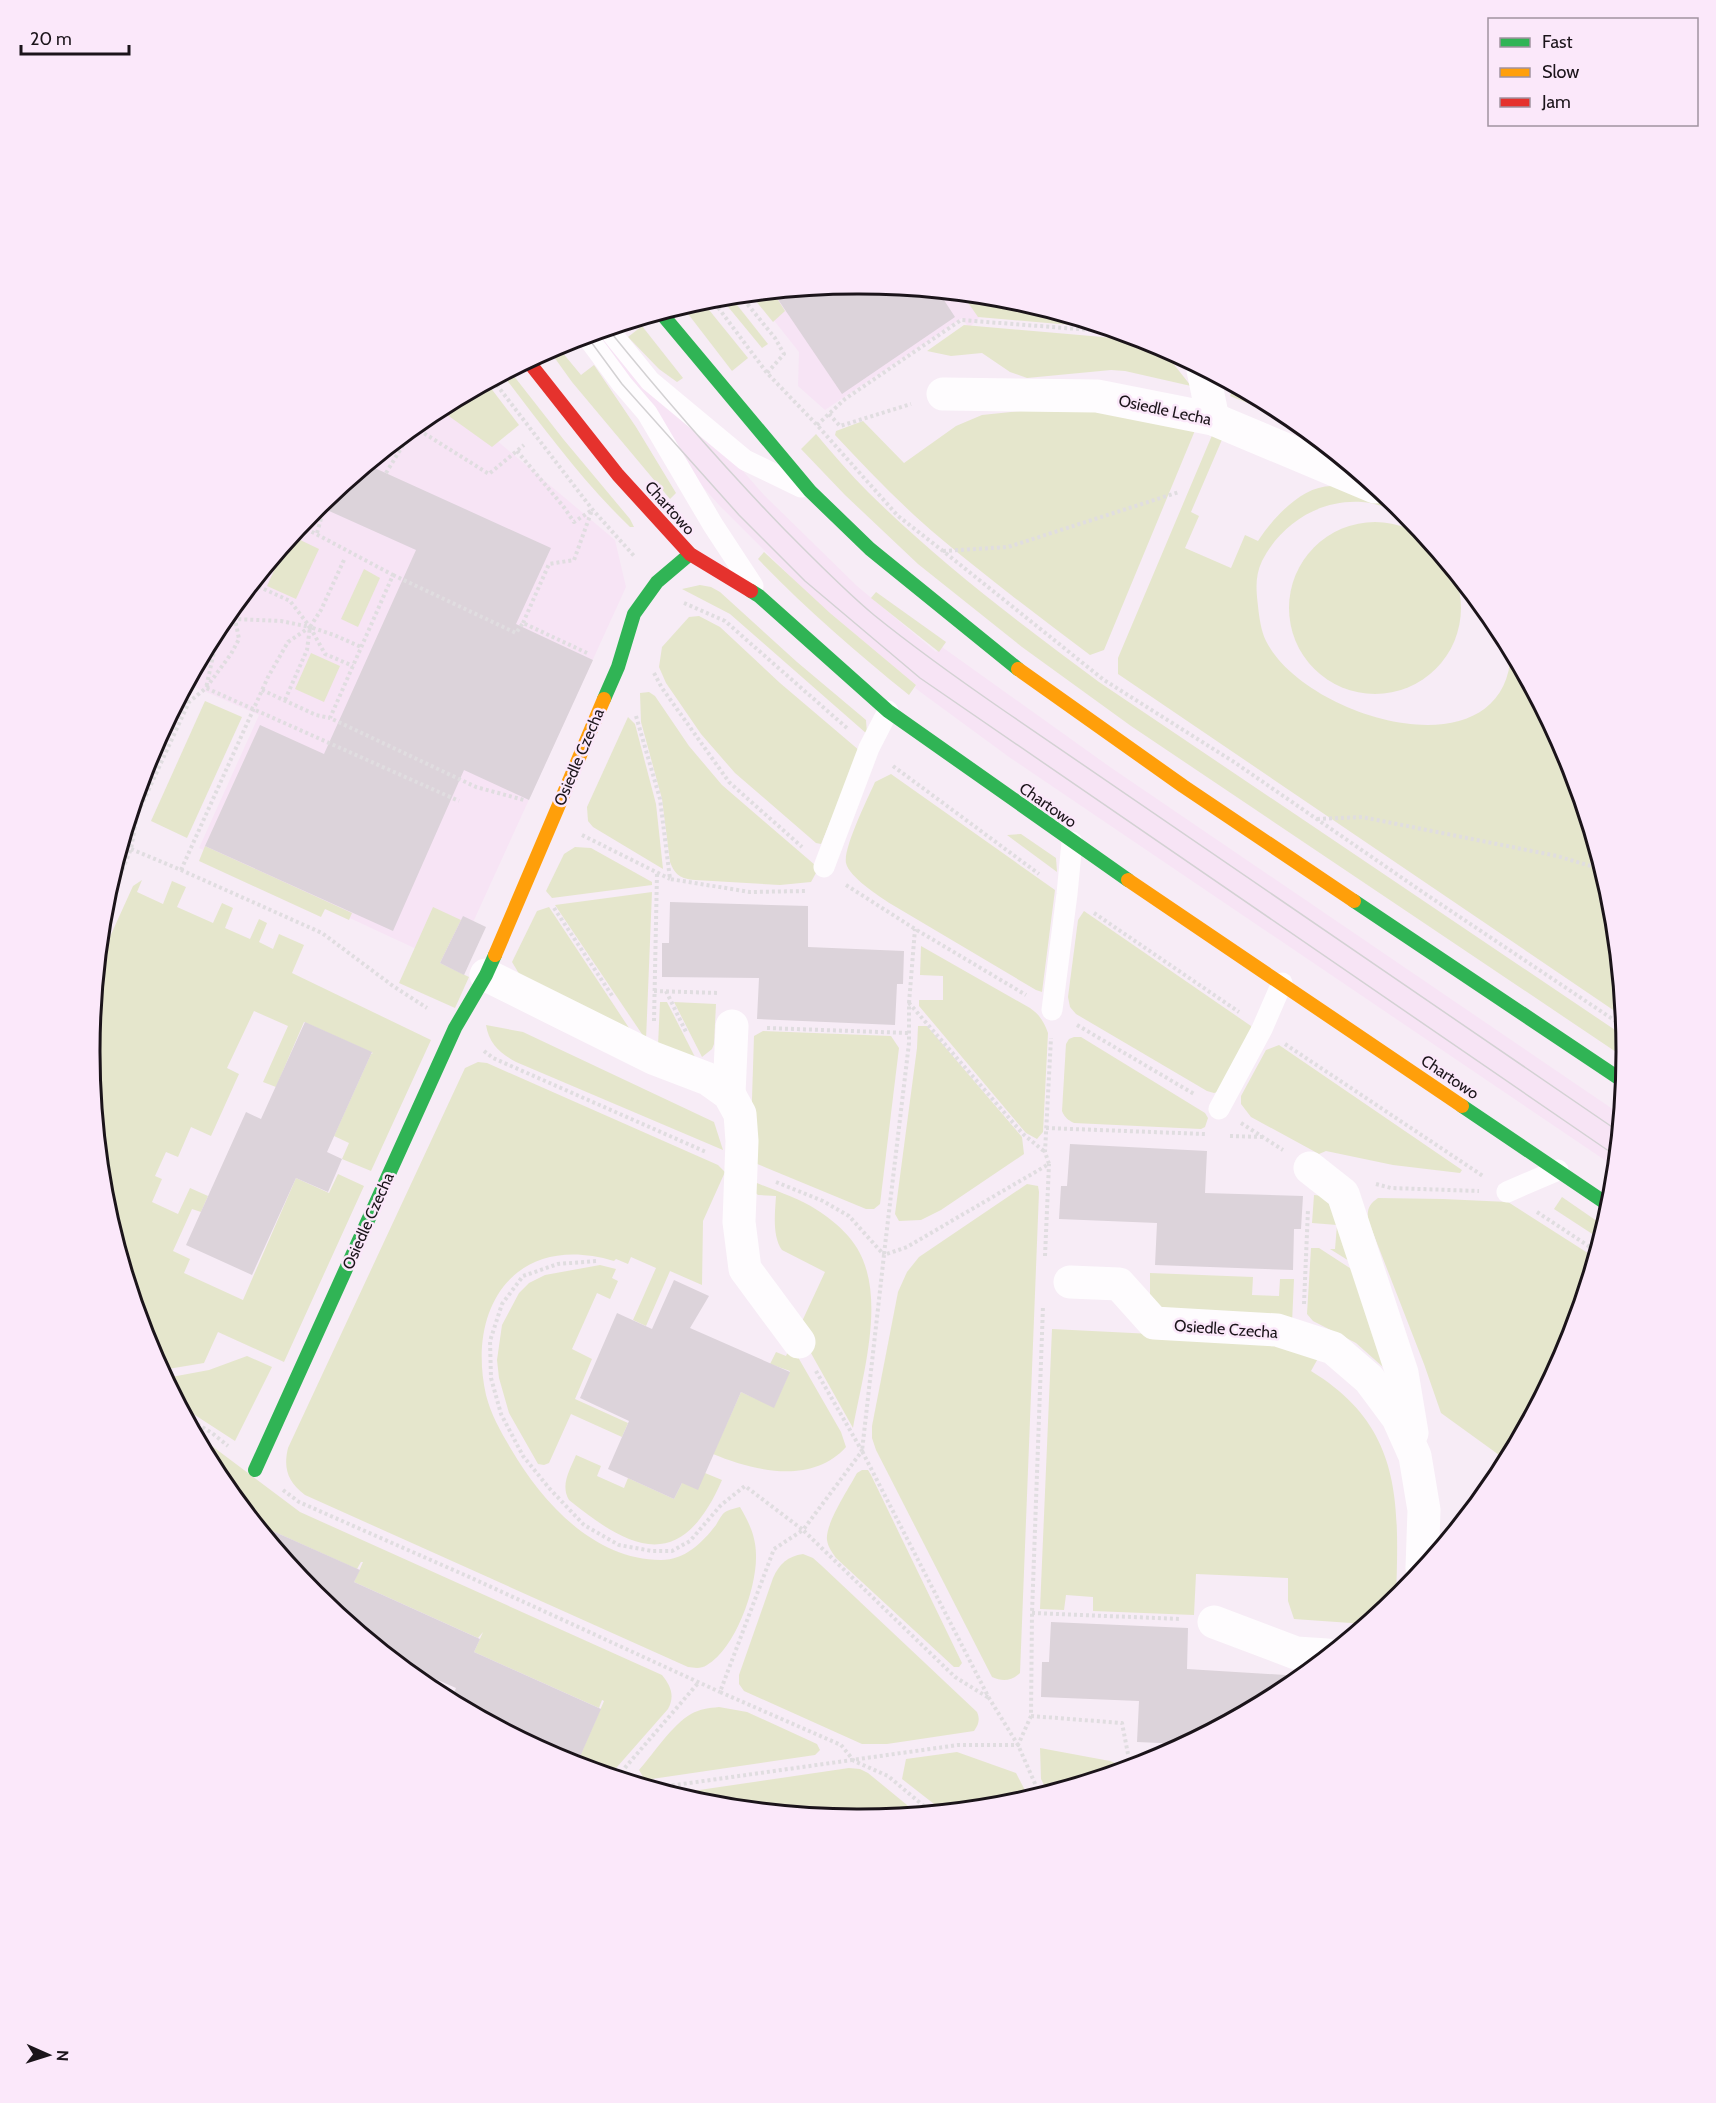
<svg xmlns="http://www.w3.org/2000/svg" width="1716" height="2103" viewBox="0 0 1716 2103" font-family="Cabin,sans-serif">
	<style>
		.built { fill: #f7e4f5 }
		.green { fill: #e5e6cc }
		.building { fill: #dcd3da }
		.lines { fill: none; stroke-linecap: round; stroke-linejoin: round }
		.path { stroke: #e0dde0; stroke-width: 4; stroke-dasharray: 3 3; stroke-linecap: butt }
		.lane { stroke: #fefcfe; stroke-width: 21 }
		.street { stroke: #fefcfe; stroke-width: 33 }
		.fast { stroke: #30b455; stroke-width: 14 }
		.slow { stroke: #ff9f0a; stroke-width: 14 }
		.jam { stroke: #e5322d; stroke-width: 14 }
		.tram { stroke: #d3d1d3; stroke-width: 1.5 }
		.labels { text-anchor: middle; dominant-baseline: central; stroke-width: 5; stroke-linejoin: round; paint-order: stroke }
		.street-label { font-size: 16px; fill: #1b141a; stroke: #fbe8fa }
		.rim { fill: none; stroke: #1b141a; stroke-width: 3 }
	</style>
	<rect width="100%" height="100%" fill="#f7ecf6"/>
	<!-- built -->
	<g class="built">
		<polygon points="858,284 999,297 969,328 962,318 825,410 798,386 799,352 753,294"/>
		<polygon points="615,326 764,495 857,586 936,652 942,647 1110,767 1620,1114 1615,1167 1009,757 915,688 916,685 830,613 797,583 719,505 619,393 577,338"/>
		<polygon points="442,407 495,439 615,540 626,587 464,942 440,960 199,848 259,715 188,684 220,625 315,508 432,413"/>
	</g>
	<!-- green -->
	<g class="green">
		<polygon points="773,292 785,311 773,322 750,294"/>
		<polygon points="962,294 1008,298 1105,328 978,317"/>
		<polygon points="730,296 768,344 762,348 720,297"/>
		<polygon points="701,300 748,358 732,371 682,306"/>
		<polygon points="964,325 1149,341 1172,362 1191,386 1125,371 1111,370 1027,378 1010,372 982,353 951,356 927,351"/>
		<polygon points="642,326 683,378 677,382 659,369 628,337"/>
		<polygon points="557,346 581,375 594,365 636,427 676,493 670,499 572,382 549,350"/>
		<path d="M510,371L564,440L630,519L634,527H630C582,481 543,427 503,375Z"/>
		<polygon points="487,383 519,425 492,447 439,409"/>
		<polygon points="1234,386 1285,413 1291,418 1290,420 1230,396"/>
		<path d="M1089,404L1196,428L1104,650L1090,655C1039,617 988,578 939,537C902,506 868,470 835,435L836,431L863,421L904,463L956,426L982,415Z"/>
		<path d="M1213,433L1224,435L1191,512L1199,516L1185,548L1231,568L1245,535L1258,541C1273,518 1303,484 1334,486C1341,487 1349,489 1357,490C1380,495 1383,494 1402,509C1388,509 1376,503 1362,502C1319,499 1281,524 1262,561C1255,576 1256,590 1258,606C1259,616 1261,631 1266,641C1305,719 1505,777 1511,653L1568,758L1611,902L1622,1016L1118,674V658Z"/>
		<path d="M816,434C833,454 850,474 868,492C939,562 1019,623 1099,682L1624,1036L1625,1058L1131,726L1022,647L918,564L845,495L801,449Z"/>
		<circle cx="1375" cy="608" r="86"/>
		<polygon points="292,536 319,549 296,599 267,586 286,544"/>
		<path d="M764,552L830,613L916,685L909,695C856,652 805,608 758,559Z"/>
		<polygon points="364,569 380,578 358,627 341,619"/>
		<polygon points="700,585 711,587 720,592 797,662 866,720 867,734 730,614 682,589"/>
		<polygon points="876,592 946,642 939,652 871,598"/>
		<polygon points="699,616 720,627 780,683 860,751 821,844 816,843 735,773 701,734 666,683 659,667 662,647 689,617"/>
		<polygon points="311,653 340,666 324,702 295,689"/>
		<path d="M649,692L655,696L689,746L722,785L815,865L816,873L811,882L780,885L695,880C681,879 675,875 670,862L662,799L641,722L640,693Z"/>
		<polygon points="205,701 242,717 187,838 151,821"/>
		<polygon points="628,717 635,724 656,804 663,869 593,827 588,821 587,807"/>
		<path d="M891,774L1055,890L1042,992L1036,990L891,904C879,896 849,877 846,863C843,848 868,798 875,782Z"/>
		<polygon points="1021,834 1056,858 1057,872 1007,835"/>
		<polygon points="205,846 352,913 349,920 325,909 321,917 199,861"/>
		<polygon points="575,847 591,848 652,882 652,885 552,898 546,891 564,854"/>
		<polygon points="142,880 137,892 163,904 172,881 186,887 177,907 213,923 222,903 233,908 225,928 250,939 259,919 267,923 259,942 273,949 279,934 304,945 292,973 431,1040 371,1171 342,1159 349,1143 334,1136 371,1054 373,1053 304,1022 276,1087 263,1082 288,1026 254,1011 227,1068 239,1074 211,1136 191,1127 178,1157 166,1152 155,1176 162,1179 152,1202 178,1214 190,1188 208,1196 201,1212 192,1209 173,1251 190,1259 184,1273 243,1300 296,1178 329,1193 338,1174 364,1186 284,1362 218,1332 204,1363 162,1370 148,1345 105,1201 90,1051 99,961 133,886"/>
		<polygon points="652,892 646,1040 555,905"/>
		<polygon points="433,907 461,920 440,963 469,977 455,1008 399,983"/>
		<polygon points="549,907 633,1034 521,977 512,962 537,911"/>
		<polygon points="1084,911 1251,1026 1251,1041 1221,1091 1214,1093 1207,1091 1076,1014 1070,1007 1068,997 1078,920"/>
		<path d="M921,946L1030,1008C1040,1015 1044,1022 1048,1033L1043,1132L1037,1139L1026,1133L919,1006V1000H943V976L920,975Z"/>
		<polygon points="660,1002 667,1002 696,1059 658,1046"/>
		<polygon points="674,1002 716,1004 714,1044 712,1049 702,1057"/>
		<path d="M486,1025L523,1032L714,1122L723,1150L516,1062C500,1053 489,1044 486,1025Z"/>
		<polygon points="918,1026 927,1026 1022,1137 1024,1154 941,1210 921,1220 899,1221 895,1214 917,1048"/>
		<polygon points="763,1031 891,1036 899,1048 880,1204 874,1209 866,1209 750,1161 754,1036"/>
		<path d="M1074,1037H1081L1205,1113L1208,1118L1205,1127L1201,1129L1074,1123C1068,1120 1065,1118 1062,1111L1066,1044L1069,1039Z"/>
		<polygon points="1279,1045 1462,1170 1460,1173 1393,1165 1326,1151 1319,1154 1251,1117 1241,1104 1241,1096 1266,1050"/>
		<path d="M478,1062L487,1063L718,1165L725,1172L703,1221L702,1285L670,1271L646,1326L633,1320L656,1268L631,1257L628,1264L616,1259L614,1261C517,1232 466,1305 486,1395C491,1415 501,1432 511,1449C542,1502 594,1560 661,1560C685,1560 702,1543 716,1525C719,1520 722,1513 727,1511C731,1509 736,1508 740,1507C749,1522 756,1537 756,1555C757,1587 736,1648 707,1665C701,1669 695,1668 688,1667L305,1495C288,1482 283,1469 288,1448L465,1068Z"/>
		<path d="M750,1180C772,1190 797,1197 817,1210C836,1222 855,1239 863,1260C883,1308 862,1379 853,1428L798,1330L825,1272L782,1250C772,1236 775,1213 776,1196L758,1195L750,1188Z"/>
		<path d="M1027,1184L1038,1186L1039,1192L1020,1673C1011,1681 1003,1682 992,1677L876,1450L872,1438V1426L898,1292L907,1272L919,1257Z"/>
		<polygon points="1314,1195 1324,1196 1327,1199 1354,1264 1330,1249 1335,1249 1337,1225 1312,1223"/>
		<polygon points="1562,1197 1604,1226 1600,1239 1554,1209"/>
		<path d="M1378,1198L1443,1199L1508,1202L1594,1257L1567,1346L1506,1460L1441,1413L1424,1364L1368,1220C1367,1209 1369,1204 1378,1198Z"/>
		<polygon points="1311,1248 1319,1248 1359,1274 1383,1367 1356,1343 1313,1321 1307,1314"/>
		<polygon points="600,1265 616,1269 612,1278 618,1281 610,1299 597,1293 572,1349 592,1359 575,1399 628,1423 622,1437 571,1414 549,1463 544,1465 538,1464 509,1413 499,1378 497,1360 502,1325 519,1293 529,1283 545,1275"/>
		<polygon points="1150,1273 1253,1277 1252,1295 1279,1296 1280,1279 1294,1279 1292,1323 1167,1314 1150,1295"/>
		<path d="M1052,1329L1290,1341L1321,1353L1311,1371C1403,1427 1399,1502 1396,1599L1365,1624L1294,1619L1288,1601V1578L1196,1574L1194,1615L1093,1611V1597L1066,1595L1064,1610L1040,1609Z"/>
		<path d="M791,1345L841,1432L846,1447C812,1485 754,1471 713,1454L741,1392L774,1407L790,1371L770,1364L776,1352L786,1356Z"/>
		<polygon points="247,1356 272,1367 235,1441 181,1406 166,1378 209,1370"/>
		<path d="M196,1434L300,1512L662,1675C671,1686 675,1696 668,1709L610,1775L576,1765L604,1701L602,1700L599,1708L474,1652L483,1632L478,1638L354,1582L363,1562H361L357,1569L257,1524L219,1478Z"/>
		<path d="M576,1455L601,1466L597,1476L624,1488L628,1478L674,1499L682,1483L705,1473L722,1480C682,1572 634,1553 569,1500C560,1485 570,1470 576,1455Z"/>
		<path d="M862,1470H868L871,1475L962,1663L959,1667H954L836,1558C832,1552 828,1547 827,1540C825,1524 849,1488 857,1473Z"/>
		<path d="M803,1554L813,1558L822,1566L977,1712C980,1719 979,1724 974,1731L887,1744H862L744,1691L739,1684V1675L773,1578C779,1564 788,1556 803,1554Z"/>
		<path d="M719,1707L747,1712L817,1744L820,1750L815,1755L645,1780L639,1770C654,1753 672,1725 691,1714C700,1709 709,1708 719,1707Z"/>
		<polygon points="1040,1748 1110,1761 1115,1763 1119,1771 1048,1793 1041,1779"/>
		<polygon points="957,1752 1016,1773 1029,1798 1007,1805 943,1811 902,1779 906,1759"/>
		<polygon points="849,1768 860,1769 868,1773 918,1814 858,1819 708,1805 672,1794"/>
	</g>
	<!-- building -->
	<g class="building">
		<polygon points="858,284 938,291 955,317 842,394 773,292"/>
		<polygon points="368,465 551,548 516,624 593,660 529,800 464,770 393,931 205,846 260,725 324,754 416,550 318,506"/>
		<polygon points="670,902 808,906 808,947 904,951 903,984 897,984 895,1025 757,1019 759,978 662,977 662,943 669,943"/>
		<polygon points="463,916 486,927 464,975 440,963"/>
		<polygon points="305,1022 372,1052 327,1152 342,1159 328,1192 296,1178 252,1275 186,1245 246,1112 261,1119"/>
		<polygon points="1070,1144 1207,1151 1205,1193 1303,1196 1301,1229 1294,1229 1293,1270 1155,1265 1157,1223 1059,1219 1061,1186 1067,1186"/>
		<polygon points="674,1280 709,1296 690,1328 790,1372 774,1408 741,1392 698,1490 682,1483 674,1499 608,1469 629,1421 580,1398 617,1313 652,1329"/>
		<polygon points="257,1524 360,1570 354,1582 480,1639 474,1652 601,1709 579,1759 467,1709 451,1700 456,1688 399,1663 315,1594"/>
		<polygon points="1051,1622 1188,1628 1187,1669 1301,1676 1284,1690 1183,1744 1137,1742 1139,1701 1041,1697 1042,1662 1049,1662"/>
	</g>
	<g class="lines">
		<!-- path -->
		<g class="path">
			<polyline points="740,295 775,338 784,354 767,373"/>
			<polyline points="711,298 767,373 817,425 898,516 943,551 1104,680 1234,762 1424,893 1623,1026"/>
			<polyline points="493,380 592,509 635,557"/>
			<polyline points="829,414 840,426 911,404"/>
			<polyline points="817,425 845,399 961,320 1117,332"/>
			<polyline points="414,427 489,474 524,445"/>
			<polyline points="517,451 563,506 574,522 592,510"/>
			<polyline points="386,473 414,427"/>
			<polyline points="301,526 393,575 330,718 476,787 524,800"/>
			<polyline points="317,533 324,508"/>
			<polyline points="943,551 1008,547 1179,492"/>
			<polyline points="344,560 321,610 310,627 334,635 361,647"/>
			<polyline points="393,575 516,633 523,623 587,653"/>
			<polyline points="253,584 290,601 310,627"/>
			<polyline points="684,603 725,621 848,729"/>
			<polyline points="523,623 549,564 574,560 592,510"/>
			<polyline points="654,673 662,688 729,782 802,847"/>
			<polyline points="262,690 316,715 330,718"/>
			<polyline points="180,699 189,702"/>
			<polyline points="285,700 307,650 310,627 325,654 353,666"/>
			<polyline points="636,716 660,799 670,879 750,892 807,891"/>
			<polyline points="893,766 1039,874"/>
			<polyline points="1317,819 1362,817 1557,856 1601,869"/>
			<polyline points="582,835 670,879"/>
			<polyline points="131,849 181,870 322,933 393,986 427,1008"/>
			<polyline points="181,870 268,677 288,642 310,627 281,621 235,619 221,633 215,647 206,688 231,654 239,639 235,619 250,588"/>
			<polyline points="846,885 915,929 1026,995"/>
			<polyline points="554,908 613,997"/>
			<polyline points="1094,913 1239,1012"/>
			<polyline points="104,914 131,849 137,815 189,702 206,688 459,801"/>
			<polyline points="654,991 719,993"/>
			<polyline points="666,991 687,1034"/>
			<polyline points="909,1003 915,929"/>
			<polyline points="654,1021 657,873"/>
			<polyline points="1077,1025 1194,1094"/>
			<polyline points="767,1028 908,1033"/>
			<polyline points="1285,1044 1483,1176"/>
			<polyline points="484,1051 493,1058 706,1152"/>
			<polyline points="1241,1123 1283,1150"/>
			<polyline points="1046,1128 1205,1134"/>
			<polyline points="1230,1136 1262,1137"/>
			<polyline points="776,1182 823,1201 849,1216 884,1255"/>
			<polyline points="1376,1184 1391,1188 1479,1191"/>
			<polyline points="1537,1212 1596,1251"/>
			<polyline points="884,1254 909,1043 909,1003 1023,1134 1045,1152"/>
			<polyline points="1045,1256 1049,1164"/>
			<polyline points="596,1261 558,1264 523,1276 502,1304 490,1341 491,1378 501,1414 523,1456 549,1488 584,1525 619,1545 652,1551 672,1551 690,1541 721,1505 745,1486 803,1530 774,1549 720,1692 841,1745 854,1761 888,1776 931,1812"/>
			<polyline points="1304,1304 1308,1209"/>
			<polyline points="816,1371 862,1451 803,1530 955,1677 989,1698"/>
			<polyline points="187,1418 212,1433 228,1446"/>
			<polyline points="283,1490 299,1502 467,1576 720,1692"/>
			<polyline points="1032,1613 1181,1619"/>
			<polyline points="422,1682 425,1675"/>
			<polyline points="478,1715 479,1714"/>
			<polyline points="1031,1716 1122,1723 1128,1754"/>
			<polyline points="543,1750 545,1744"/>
			<polyline points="617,1777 699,1682"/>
			<polyline points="654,1788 958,1745 1018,1745 1031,1716 1032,1613 1043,1306"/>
			<polyline points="1040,1795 1018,1745 989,1698 862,1451 884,1255 907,1247 1049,1164 1045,1152 1051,1038"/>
		</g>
		<!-- lane -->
		<g class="lane">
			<polyline points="608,329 650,381 745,460 801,487"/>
			<polyline points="586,335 622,384 647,413 713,525 753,586"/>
			<polyline points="824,867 869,748 888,711"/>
			<polyline points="1052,1010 1067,894 1072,842"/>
			<polyline points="1219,1109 1262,1029 1282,983"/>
			<polyline points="1507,1192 1558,1170"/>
		</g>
		<!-- street -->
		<g class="street">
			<polyline points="1203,370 1213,419"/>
			<polyline points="943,394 1097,396 1213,419 1375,487"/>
			<polyline points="486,975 653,1058 708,1079 729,1094 740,1114 742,1141 739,1222 745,1269 799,1342"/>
			<polyline points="729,1094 732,1026"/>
			<polyline points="1310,1168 1343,1194 1402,1373 1412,1433"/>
			<polyline points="1070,1282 1119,1284 1154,1323 1277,1330 1333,1348 1369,1379 1398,1418 1415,1456 1424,1510 1422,1568"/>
			<polyline points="1214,1622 1296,1653 1327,1655"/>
		</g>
		<!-- fast -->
		<g class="fast">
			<polyline points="661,313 810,491 870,549 1018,669"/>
			<polyline points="751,591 759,596 888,711 1128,880"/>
			<polyline points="604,699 618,667 634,614 657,582 690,554"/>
			<polyline points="1354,901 1623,1081"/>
			<polyline points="1462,1106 1610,1206"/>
			<polyline points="255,1470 455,1028 486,975 495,955"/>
		</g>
		<!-- slow -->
		<g class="slow">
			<polyline points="1018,669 1183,786 1354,901"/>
			<polyline points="1128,880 1462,1106"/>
			<polyline points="495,955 604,699"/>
		</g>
		<!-- jam -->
		<polyline class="jam" points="528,361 618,475 690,554 751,591"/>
		<!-- tram -->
		<g class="tram">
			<path d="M608,329C664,398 723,466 785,530C814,559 843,589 874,615C916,649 961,681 1006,712L1618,1131"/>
			<polyline points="586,335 622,384 739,515 805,581 920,678 1616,1156"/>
		</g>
	</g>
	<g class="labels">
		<!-- street labels -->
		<g class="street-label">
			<text transform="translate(1165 410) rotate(12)">Osiedle Lecha</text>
			<text transform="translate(670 508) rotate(48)">Chartowo</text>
			<text transform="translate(579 757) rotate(-67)">Osiedle Czecha</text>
			<text transform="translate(1048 805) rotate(35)">Chartowo</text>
			<text transform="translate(1450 1077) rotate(34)">Chartowo</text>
			<text transform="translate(368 1221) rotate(-66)">Osiedle Czecha</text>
			<text transform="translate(1226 1329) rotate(4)">Osiedle Czecha</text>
		</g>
	</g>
	<!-- crop -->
	<path d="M0 0H1716V2103H0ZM857 294H859A757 757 0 0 1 1616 1051V1052A757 757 0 0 1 859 1809H857A757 757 0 0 1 100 1052V1051A757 757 0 0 1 857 294Z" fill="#fbe8fa" fill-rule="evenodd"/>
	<path class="rim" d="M857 294H859A757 757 0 0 1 1616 1051V1052A757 757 0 0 1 859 1809H857A757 757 0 0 1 100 1052V1051A757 757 0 0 1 857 294Z"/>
	<!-- legend -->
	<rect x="1488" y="18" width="210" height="108" fill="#fbe8fa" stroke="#a193a0" stroke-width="1.5"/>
	<rect x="1500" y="38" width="30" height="9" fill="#30b455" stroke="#a193a0" stroke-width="1.5"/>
	<text x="1542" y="48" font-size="18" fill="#1b141a">Fast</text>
	<rect x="1500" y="68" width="30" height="9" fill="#ff9f0a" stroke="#a193a0" stroke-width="1.5"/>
	<text x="1542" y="78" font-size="18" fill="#1b141a">Slow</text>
	<rect x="1500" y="98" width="30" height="9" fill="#e5322d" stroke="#a193a0" stroke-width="1.5"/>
	<text x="1542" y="108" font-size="18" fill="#1b141a">Jam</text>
	<!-- north arrow -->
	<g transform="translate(48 2055) rotate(93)" stroke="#fbe8fa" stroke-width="4.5" paint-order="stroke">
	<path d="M0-4.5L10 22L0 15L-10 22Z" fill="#1b141a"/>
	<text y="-9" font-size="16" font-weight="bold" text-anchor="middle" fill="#1b141a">N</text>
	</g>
	<!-- scale -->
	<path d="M21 45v9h108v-9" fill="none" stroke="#1b141a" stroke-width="3"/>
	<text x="30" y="45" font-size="18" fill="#1b141a" stroke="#fbe8fa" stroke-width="4.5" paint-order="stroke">20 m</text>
</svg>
